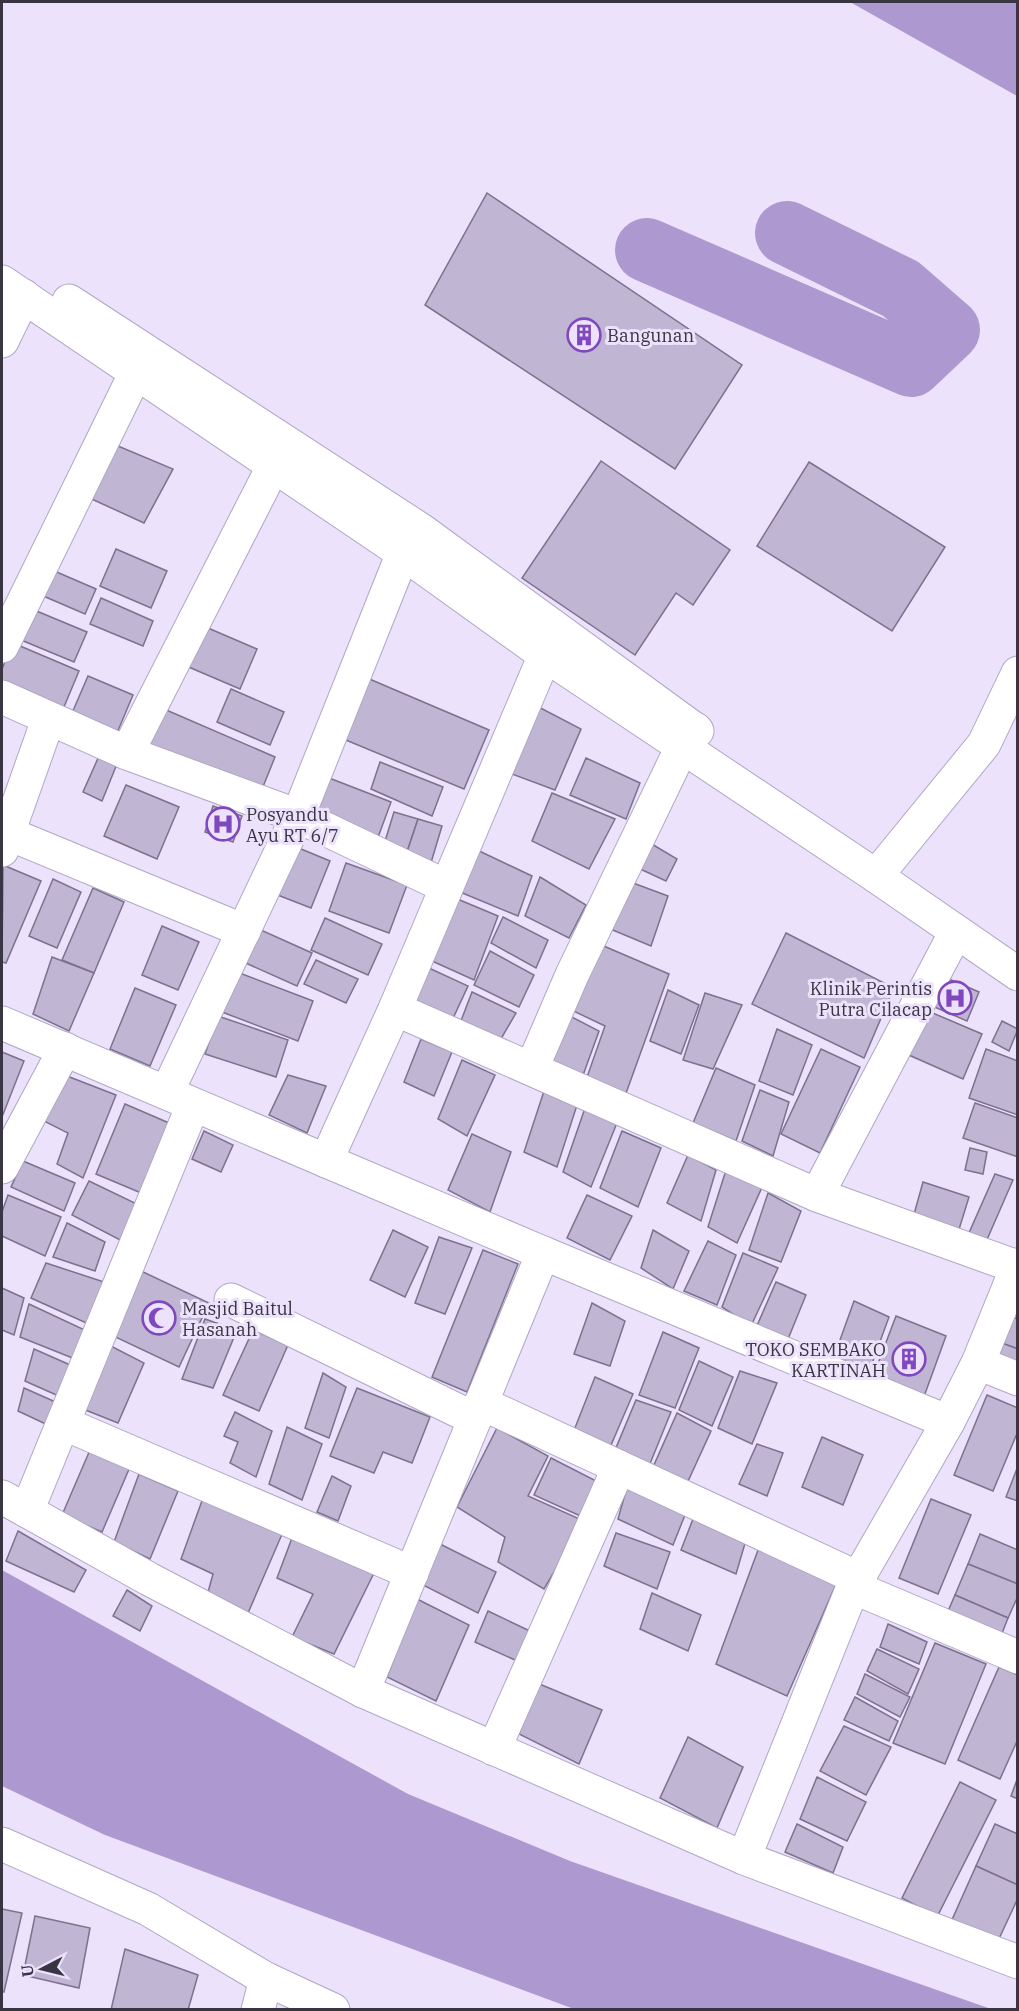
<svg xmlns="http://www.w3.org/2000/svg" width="1019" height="2011" viewBox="0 0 1019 2011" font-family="'IBM Plex Serif',serif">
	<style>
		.water { fill: #ae98d0 }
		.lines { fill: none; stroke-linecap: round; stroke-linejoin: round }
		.river { stroke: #ae98d0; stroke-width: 64 }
		.building { fill: #c1b5d4; stroke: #7c718e; stroke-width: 1.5 }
		.minor-casing { stroke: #b1a6c5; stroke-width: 35 }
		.minor { stroke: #fff; stroke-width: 33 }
		.labels { text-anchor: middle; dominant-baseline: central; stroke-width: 6; stroke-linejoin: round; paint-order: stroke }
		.poi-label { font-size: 18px; fill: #3a3542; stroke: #ece2fc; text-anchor: start }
	</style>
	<rect width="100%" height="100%" fill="#ece2fc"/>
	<!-- water -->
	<g class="water">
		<polygon points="850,2 1017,2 1017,96"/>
		<polygon points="2,1570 408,1794 570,1861 991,2009 574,2009 105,1835 2,1786"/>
	</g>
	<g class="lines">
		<!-- river -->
		<polyline class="river" points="647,250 911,365 948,330 901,289 787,233"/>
	</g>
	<!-- building -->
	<g class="building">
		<polygon points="487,193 742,365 675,469 425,305"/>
		<polygon points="106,441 173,469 144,523 83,495"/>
		<polygon points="601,461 730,550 693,605 676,593 635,655 522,578"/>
		<polygon points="809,462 945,547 892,631 757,546"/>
		<polygon points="116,549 167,571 151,608 100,586"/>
		<polygon points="52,570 96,589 85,614 41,595"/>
		<polygon points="101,598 153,621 143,646 90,624"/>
		<polygon points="22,605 87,632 74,662 9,635"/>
		<polygon points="201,625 257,649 240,689 184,665"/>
		<polygon points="13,643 79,671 61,714 2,689 2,669"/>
		<polygon points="360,675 489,730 464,789 341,738"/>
		<polygon points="88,676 133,695 114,740 69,720"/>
		<polygon points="231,689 284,712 270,745 217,722"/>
		<polygon points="529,702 581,729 555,790 504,771"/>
		<polygon points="157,706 275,757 258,799 139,749"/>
		<polygon points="99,756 117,764 102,801 83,792"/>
		<polygon points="586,758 640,783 626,819 570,795"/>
		<polygon points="380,762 443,787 432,816 371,789"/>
		<polygon points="324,776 391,802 377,840 310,814"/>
		<polygon points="126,785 179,807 157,859 104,836"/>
		<polygon points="552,793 615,819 589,869 532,841"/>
		<polygon points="213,806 242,816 233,842 205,832"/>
		<polygon points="394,812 418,819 405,858 382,851"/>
		<polygon points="418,819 442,826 430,866 405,858"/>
		<polygon points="645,840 677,859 666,881 636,867"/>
		<polygon points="289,844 330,861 311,908 270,892"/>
		<polygon points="475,849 532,876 518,916 460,892"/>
		<polygon points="346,863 407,885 389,933 329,911"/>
		<polygon points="3,865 41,881 6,963 2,962"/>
		<polygon points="540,877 586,905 569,938 525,916"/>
		<polygon points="53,879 81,892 57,948 29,936"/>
		<polygon points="625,880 668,896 651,946 608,928"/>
		<polygon points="93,888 124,902 94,973 62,960"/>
		<polygon points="443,893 498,916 474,980 421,956"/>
		<polygon points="503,917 548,940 536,968 491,943"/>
		<polygon points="325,918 382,944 368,975 311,950"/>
		<polygon points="162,926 199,942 178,990 142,975"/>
		<polygon points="254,927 312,953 297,986 239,960"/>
		<polygon points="786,933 894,988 864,1058 752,1004"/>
		<polygon points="592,941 669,974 625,1096 586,1080 605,1026 563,1006"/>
		<polygon points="490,951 534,975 519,1007 474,985"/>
		<polygon points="52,957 94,973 69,1031 33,1014"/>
		<polygon points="316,960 358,979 346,1003 304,984"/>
		<polygon points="416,962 468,986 449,1027 397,1003"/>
		<polygon points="237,972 313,1001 298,1041 222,1012"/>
		<polygon points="942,976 979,992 967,1021 930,1005"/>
		<polygon points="135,988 176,1005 150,1066 110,1049"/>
		<polygon points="668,990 699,1005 681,1054 650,1041"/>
		<polygon points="472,992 516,1013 498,1044 459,1026"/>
		<polygon points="705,993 742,1005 713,1069 683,1060"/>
		<polygon points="921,1008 982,1034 963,1079 902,1052"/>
		<polygon points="564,1013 599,1031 582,1078 545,1062"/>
		<polygon points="218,1016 288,1040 276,1077 205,1054"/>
		<polygon points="1002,1021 1018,1029 1009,1051 992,1042"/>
		<polygon points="777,1029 812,1045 793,1095 759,1081"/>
		<polygon points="421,1039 452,1052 434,1096 404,1082"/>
		<polygon points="821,1049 860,1067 820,1153 781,1134"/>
		<polygon points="986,1049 1018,1061 1018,1115 969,1098"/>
		<polygon points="2,1052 24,1061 2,1117"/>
		<polygon points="462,1060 495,1075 467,1136 438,1119"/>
		<polygon points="716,1068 755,1085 736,1141 693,1123"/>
		<polygon points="54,1071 116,1095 83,1178 57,1164 68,1133 32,1115"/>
		<polygon points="288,1075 326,1086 307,1133 269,1115"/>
		<polygon points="545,1088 578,1102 557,1167 524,1152"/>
		<polygon points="760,1090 789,1102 773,1156 742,1141"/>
		<polygon points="975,1103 1018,1118 1018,1157 963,1138"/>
		<polygon points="125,1104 176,1126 146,1195 96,1174"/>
		<polygon points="585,1108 617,1123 591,1187 563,1172"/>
		<polygon points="204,1131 233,1145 221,1172 192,1159"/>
		<polygon points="622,1131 661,1148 638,1207 600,1188"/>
		<polygon points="472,1134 511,1152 490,1212 448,1190"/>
		<polygon points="970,1148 987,1152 983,1174 965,1170"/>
		<polygon points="688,1155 716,1170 701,1221 667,1203"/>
		<polygon points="23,1161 75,1183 64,1211 11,1187"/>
		<polygon points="727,1167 763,1185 737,1243 708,1227"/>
		<polygon points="995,1174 1013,1180 982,1251 965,1242"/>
		<polygon points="89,1181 141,1206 124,1242 72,1215"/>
		<polygon points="923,1182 969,1197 956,1239 911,1225"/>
		<polygon points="768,1193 801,1211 781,1262 749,1250"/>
		<polygon points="8,1195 61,1217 45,1256 2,1236 2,1212"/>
		<polygon points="587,1195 632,1216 610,1260 567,1238"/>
		<polygon points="67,1223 105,1242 95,1271 53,1257"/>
		<polygon points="393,1230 428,1247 405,1297 370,1280"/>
		<polygon points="653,1230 689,1251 673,1289 641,1268"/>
		<polygon points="439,1237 472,1248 445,1314 415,1303"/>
		<polygon points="708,1241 736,1255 717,1305 684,1291"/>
		<polygon points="483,1250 518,1264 467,1392 432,1377"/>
		<polygon points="743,1253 778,1268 751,1326 722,1307"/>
		<polygon points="46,1263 107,1283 93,1326 31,1298"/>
		<polygon points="139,1270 209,1303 179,1367 109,1334"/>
		<polygon points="776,1282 806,1295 786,1344 756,1328"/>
		<polygon points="2,1288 24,1298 14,1335 2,1330"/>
		<polygon points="854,1301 889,1317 866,1380 831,1365"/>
		<polygon points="592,1303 625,1321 610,1366 574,1354"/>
		<polygon points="29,1304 89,1332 75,1359 20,1337"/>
		<polygon points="896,1316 946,1336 922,1402 871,1382"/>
		<polygon points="1009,1316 1018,1319 1018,1349 999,1342"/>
		<polygon points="205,1319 237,1330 213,1388 182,1379"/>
		<polygon points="253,1330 288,1345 259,1411 223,1395"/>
		<polygon points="663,1332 699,1348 675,1408 639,1395"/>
		<polygon points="103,1342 144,1363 118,1423 78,1407"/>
		<polygon points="999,1342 1018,1349 1018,1370 993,1360"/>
		<polygon points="34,1349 77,1368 63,1398 25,1381"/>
		<polygon points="699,1361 733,1377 712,1426 679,1410"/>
		<polygon points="740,1371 777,1383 752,1444 718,1428"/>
		<polygon points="323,1373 346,1387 329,1438 305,1428"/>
		<polygon points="595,1377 633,1394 608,1452 571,1438"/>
		<polygon points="24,1388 60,1404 52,1427 18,1411"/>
		<polygon points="357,1388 430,1417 412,1463 383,1452 374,1473 330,1456"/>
		<polygon points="987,1395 1018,1408 1018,1431 993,1491 954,1475"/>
		<polygon points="636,1400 671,1412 647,1471 613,1455"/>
		<polygon points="235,1412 272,1431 256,1477 230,1463 238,1442 224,1436"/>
		<polygon points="677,1413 711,1431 684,1490 650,1474"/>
		<polygon points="287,1427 322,1444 302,1500 269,1484"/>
		<polygon points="497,1428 548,1456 528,1496 584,1521 544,1589 498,1562 505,1537 457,1507"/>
		<polygon points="822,1437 863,1455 843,1505 802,1487"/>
		<polygon points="93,1443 133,1460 102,1532 62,1515"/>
		<polygon points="757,1444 783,1453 767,1496 739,1484"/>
		<polygon points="551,1458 606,1486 587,1519 534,1495"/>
		<polygon points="1018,1466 1018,1501 1006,1497"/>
		<polygon points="139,1474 178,1491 150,1559 114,1542"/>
		<polygon points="332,1476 351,1486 338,1521 317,1512"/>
		<polygon points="627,1487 687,1510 673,1545 618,1519"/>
		<polygon points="203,1498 283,1532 245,1620 207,1596 213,1574 181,1559"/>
		<polygon points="931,1499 971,1515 938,1594 899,1578"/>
		<polygon points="693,1519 746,1540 736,1574 681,1550"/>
		<polygon points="18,1531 86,1570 74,1592 6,1561"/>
		<polygon points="616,1533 670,1552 657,1589 604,1566"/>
		<polygon points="980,1534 1018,1550 1018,1584 968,1564"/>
		<polygon points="292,1538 375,1571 334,1654 292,1637 313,1594 277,1578"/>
		<polygon points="761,1542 841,1573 787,1696 716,1664"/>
		<polygon points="440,1544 496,1572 478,1613 423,1585"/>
		<polygon points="968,1564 1018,1584 1018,1596 1008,1618 955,1595"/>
		<polygon points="127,1590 152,1606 140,1631 113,1616"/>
		<polygon points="652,1593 701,1615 688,1651 640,1629"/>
		<polygon points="955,1595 1008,1618 999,1641 945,1618"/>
		<polygon points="417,1599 469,1625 436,1701 387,1677"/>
		<polygon points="488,1611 534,1633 524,1664 475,1642"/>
		<polygon points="888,1624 927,1642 919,1664 880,1647"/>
		<polygon points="935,1643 986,1664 945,1764 893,1743"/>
		<polygon points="877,1649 919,1669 908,1694 867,1671"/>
		<polygon points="999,1667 1018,1675 1018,1739 1000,1779 958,1760"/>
		<polygon points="865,1674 910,1697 900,1717 857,1694"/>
		<polygon points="537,1683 602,1710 579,1764 519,1734"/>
		<polygon points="855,1697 898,1721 889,1741 844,1720"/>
		<polygon points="844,1726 891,1747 866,1795 820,1771"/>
		<polygon points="688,1737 743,1767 717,1828 660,1798"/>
		<polygon points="817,1777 866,1802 847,1841 800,1819"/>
		<polygon points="1018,1777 1018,1799 1011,1796"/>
		<polygon points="960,1782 996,1800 937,1917 902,1898"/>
		<polygon points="797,1824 843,1847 833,1873 785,1852"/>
		<polygon points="995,1824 1018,1834 1018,1885 976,1866"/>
		<polygon points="976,1866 1018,1885 1018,1898 997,1943 951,1922"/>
		<polygon points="2,1909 22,1913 4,1992 2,1992"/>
		<polygon points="35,1916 90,1928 79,1988 23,1975"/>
		<polygon points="125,1949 198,1975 188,2010 111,2010"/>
	</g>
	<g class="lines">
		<!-- minor casing -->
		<g class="minor-casing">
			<g id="minor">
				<polyline points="2,282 403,553 545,655 876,876 1018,974"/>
				<polyline points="69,301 421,530 697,731"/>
				<polyline points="2,341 24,296"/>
				<polyline points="2,646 145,354"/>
				<polyline points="2,697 127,753 298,816 445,886"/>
				<polyline points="127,753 274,465"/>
				<polyline points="2,831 244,931"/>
				<polyline points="2,850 48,720"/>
				<polyline points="876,876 984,744 1018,673"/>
				<polyline points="395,1009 817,1195 1017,1267"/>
				<polyline points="2,1023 543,1253 363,1691"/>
				<polyline points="532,1068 572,975 682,747 695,729"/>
				<polyline points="167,1092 298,816 403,553 416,536"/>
				<polyline points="326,1161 395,1009 545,655"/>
				<polyline points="2,1167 65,1049"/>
				<polyline points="817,1195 956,932"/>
				<polyline points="543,1253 948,1422"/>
				<polyline points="1018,1265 978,1363 948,1422 853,1587 744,1858 1018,1962"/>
				<polyline points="231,1300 475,1419"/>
				<polyline points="978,1363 1018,1379"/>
				<polyline points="481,1403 858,1578"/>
				<polyline points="65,1424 412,1573"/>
				<polyline points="2,1497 149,1579 363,1691 744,1858"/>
				<polyline points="27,1511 193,1105"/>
				<polyline points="853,1587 1018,1657"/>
				<polyline points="494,1749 619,1467"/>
				<polyline points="2,1844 148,1909 266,1979 333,2010"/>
				<polyline points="258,2010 266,1979"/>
			</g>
		</g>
		<!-- minor -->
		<use href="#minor" class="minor"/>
	</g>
	<!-- icons -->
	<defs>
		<g id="building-ring" transform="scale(1.725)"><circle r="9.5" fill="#ece2fc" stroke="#8048be" stroke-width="1.5"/><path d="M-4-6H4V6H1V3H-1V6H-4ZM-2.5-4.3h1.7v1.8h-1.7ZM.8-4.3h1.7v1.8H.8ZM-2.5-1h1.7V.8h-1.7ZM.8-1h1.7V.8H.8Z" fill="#8048be"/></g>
		<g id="hospital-ring" transform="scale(1.725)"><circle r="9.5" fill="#ece2fc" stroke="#8048be" stroke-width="1.5"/><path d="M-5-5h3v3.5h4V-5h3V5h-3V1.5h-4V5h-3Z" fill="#8048be"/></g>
		<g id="mosque-ring" transform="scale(1.725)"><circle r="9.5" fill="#ece2fc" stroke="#8048be" stroke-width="1.5"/><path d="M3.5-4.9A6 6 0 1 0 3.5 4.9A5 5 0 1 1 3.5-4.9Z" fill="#8048be"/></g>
	</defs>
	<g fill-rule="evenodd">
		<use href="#building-ring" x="584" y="335"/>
		<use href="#hospital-ring" x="223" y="824"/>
		<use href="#hospital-ring" x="955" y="998"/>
		<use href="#mosque-ring" x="159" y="1318"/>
		<use href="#building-ring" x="909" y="1359"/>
	</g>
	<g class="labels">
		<!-- poi labels -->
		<g class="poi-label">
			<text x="607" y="335">Bangunan</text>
			<text x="246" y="814">Posyandu<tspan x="246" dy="21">Ayu RT 6/7</tspan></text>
			<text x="932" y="988" text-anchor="end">Klinik Perintis<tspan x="932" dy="21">Putra Cilacap</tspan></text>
			<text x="182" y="1308">Masjid Baitul<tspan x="182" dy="21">Hasanah</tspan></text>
			<text x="886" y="1349" text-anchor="end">TOKO SEMBAKO<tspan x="886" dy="21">KARTINAH</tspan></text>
		</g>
	</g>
	<!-- border -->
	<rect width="1019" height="2011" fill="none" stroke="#3a3542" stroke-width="6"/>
	<!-- north arrow -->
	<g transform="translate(42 1969) rotate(263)" stroke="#ece2fc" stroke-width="4.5" paint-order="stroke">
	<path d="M0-4.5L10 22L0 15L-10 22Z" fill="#3a3542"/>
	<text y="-9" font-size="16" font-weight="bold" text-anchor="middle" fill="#3a3542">U</text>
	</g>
</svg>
